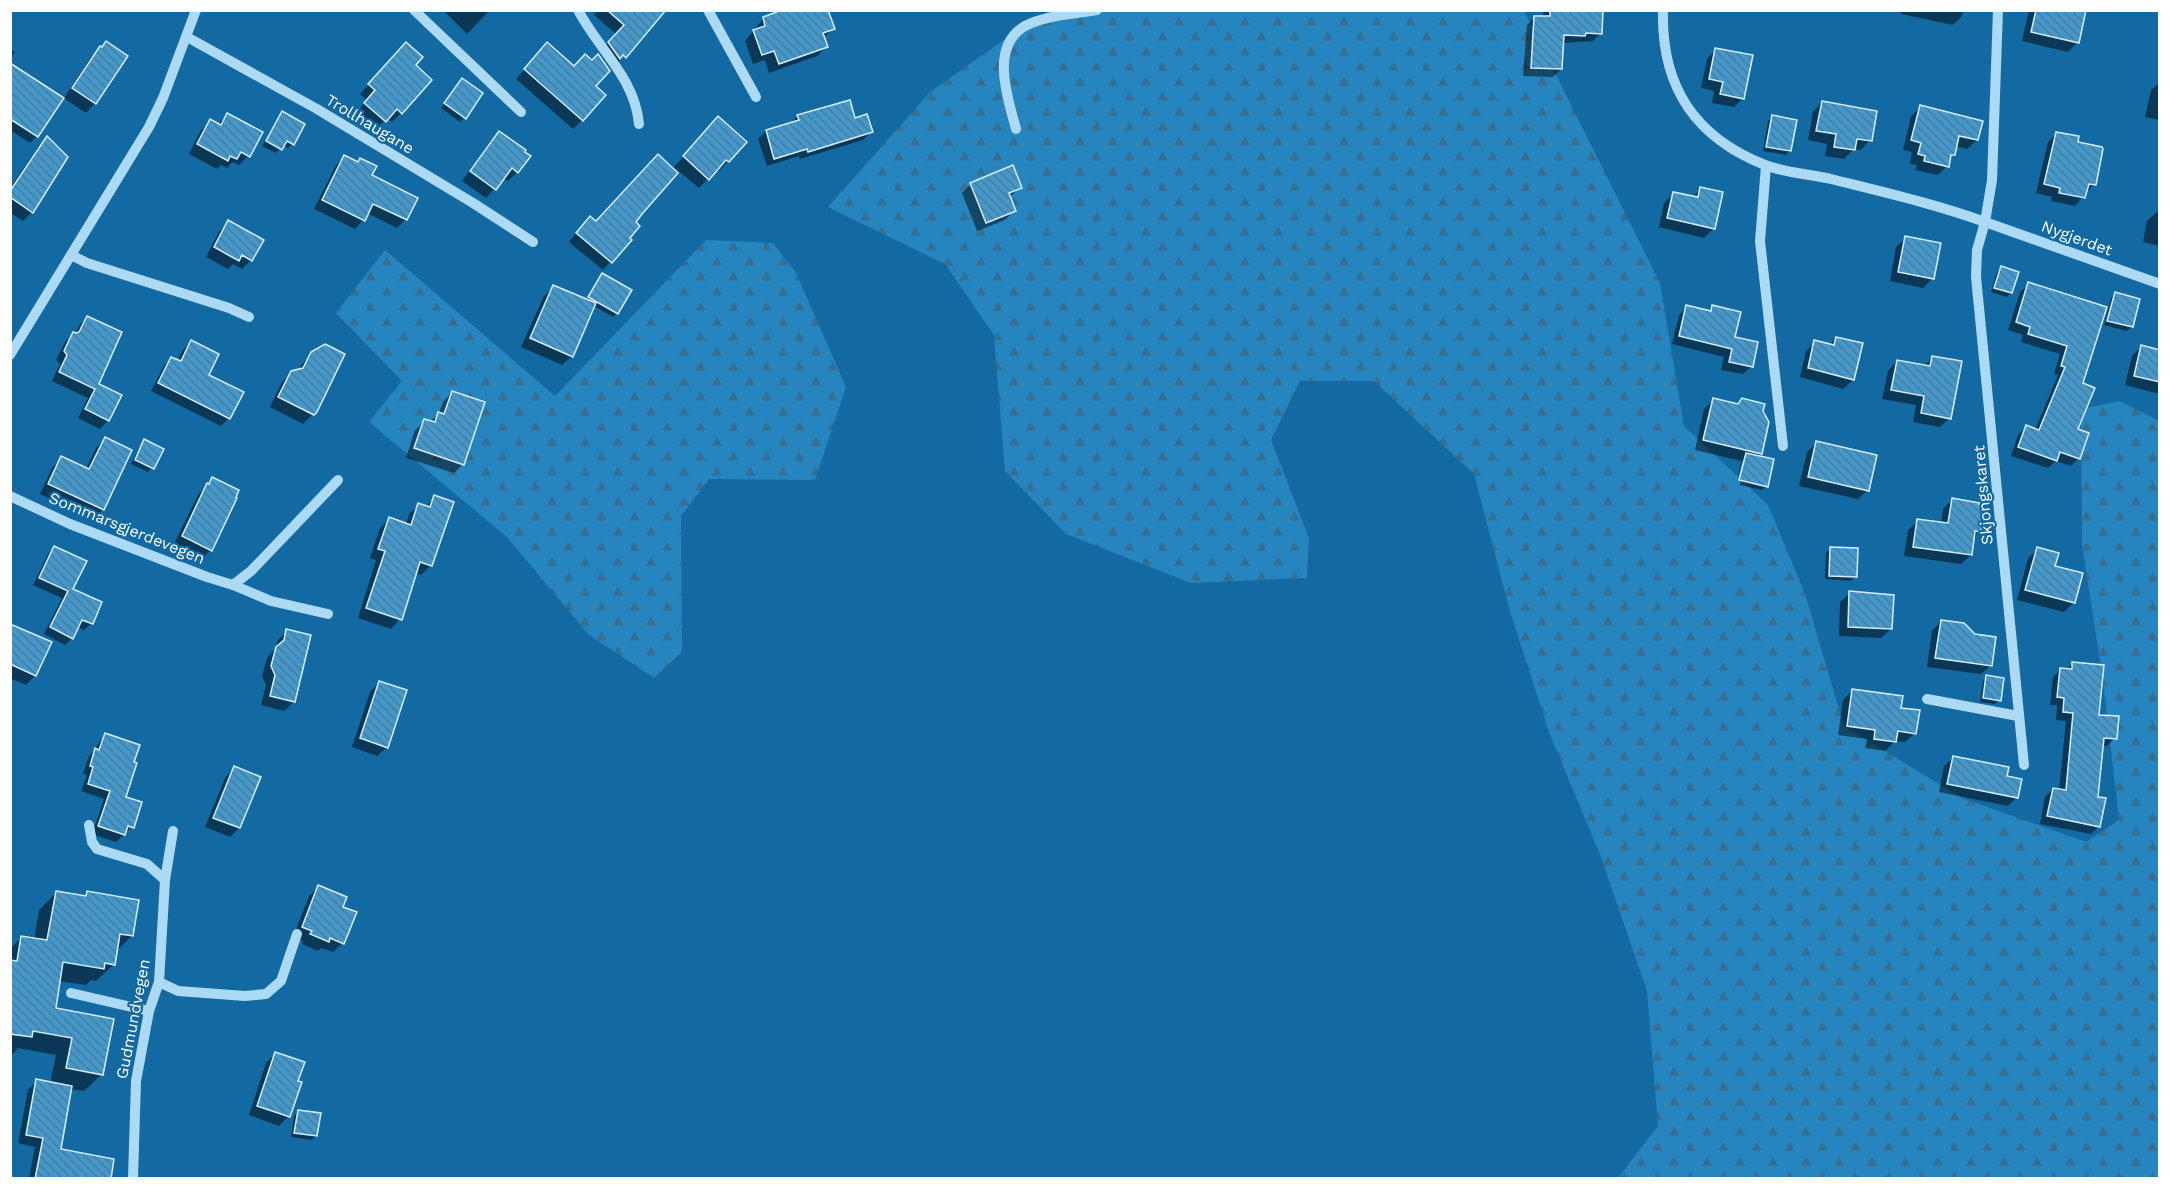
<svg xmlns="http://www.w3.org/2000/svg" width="2170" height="1189" viewBox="0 0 2170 1189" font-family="'Work Sans',sans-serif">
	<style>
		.forest { fill: url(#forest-firs) }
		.shadow { fill: #0007 }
		.building { fill: url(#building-back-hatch); stroke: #d5eefe; stroke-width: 1.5 }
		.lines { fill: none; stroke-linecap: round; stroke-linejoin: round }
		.minor { stroke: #acd9f4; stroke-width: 10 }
		.labels { text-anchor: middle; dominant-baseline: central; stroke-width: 4.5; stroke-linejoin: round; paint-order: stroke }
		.street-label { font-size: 16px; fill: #fff; stroke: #1369a1 }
	</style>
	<defs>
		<pattern id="forest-firs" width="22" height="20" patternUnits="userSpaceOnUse" patternTransform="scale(1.5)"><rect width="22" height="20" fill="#2685bf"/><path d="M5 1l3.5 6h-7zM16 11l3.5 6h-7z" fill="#356e91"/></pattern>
		<pattern id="building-back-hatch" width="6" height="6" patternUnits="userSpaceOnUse" patternTransform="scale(1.5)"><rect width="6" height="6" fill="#4597c9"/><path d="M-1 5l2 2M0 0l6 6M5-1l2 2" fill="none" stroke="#477d9d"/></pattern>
	</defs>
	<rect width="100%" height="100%" fill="#1369a1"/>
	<!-- forest -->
	<g class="forest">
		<polygon points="1063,11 1524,11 1660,283 1684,426 1768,505 1805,594 1844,726 1962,798 2086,842 2119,820 2103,680 2082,545 2081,409 2120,401 2159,421 2159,1178 1618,1178 1658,1126 1647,991 1601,857 1549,732 1509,608 1474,474 1374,381 1300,381 1271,440 1309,538 1307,578 1191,583 1066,534 1005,471 994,335 945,264 828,207 930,92 1015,32"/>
		<polygon points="706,240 773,243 796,273 846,387 815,480 709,479 681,516 682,652 654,678 589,635 507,537 369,422 402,381 336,313 385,250 555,396"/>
	</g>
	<!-- shadow -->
	<g class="shadow">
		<polygon points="443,10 490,10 467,34"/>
		<polygon points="598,10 655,10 659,16 616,65 600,52 616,34 594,15"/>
		<polygon points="787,10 833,29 823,38 826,47 817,56 769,73 765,60 753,64 745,41 763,19"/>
		<polygon points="1543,10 1602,10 1601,33 1593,41 1562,43 1561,69 1553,77 1523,76 1527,25 1535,17 1543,18"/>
		<polygon points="1901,10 1963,10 1962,16 1953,25 1901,14"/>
		<polygon points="2029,10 2083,10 2078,42 2068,52 2022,41"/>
		<polygon points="100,48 95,103 86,113 64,98 91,57"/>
		<polygon points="10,49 15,52 10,58"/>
		<polygon points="1716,49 1743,98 1734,107 1712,103 1714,91 1701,88 1707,59"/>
		<polygon points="397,54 414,66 401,113 392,122 387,118 375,130 356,113 367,100 360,94"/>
		<polygon points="538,54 594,86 582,120 573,129 516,79"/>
		<polygon points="10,63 62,98 37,136 30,143 10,130"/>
		<polygon points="2160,82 2160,120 2145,117 2151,90"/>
		<polygon points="458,84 464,118 460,122 441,108"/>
		<polygon points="1822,102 1870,140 1861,150 1854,149 1844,159 1825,156 1827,144 1808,140 1813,112"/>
		<polygon points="1921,107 1977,140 1967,149 1955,146 1947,166 1938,175 1915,170 1917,165 1910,164 1912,152 1903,150 1911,116"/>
		<polygon points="282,113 292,144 288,148 283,145 276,153 262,146"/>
		<polygon points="227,115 248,156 239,165 232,162 227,168 221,165 217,169 189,154 201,130 211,121 217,125"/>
		<polygon points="798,116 871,132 863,140 800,159 799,156 767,166 758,139 766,131 790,124"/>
		<polygon points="1772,117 1790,150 1786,155 1763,151 1768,121"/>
		<polygon points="709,128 728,161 719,171 717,169 699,188 674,167"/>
		<polygon points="500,133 522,152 517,172 508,181 503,178 486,198 462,181 490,142"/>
		<polygon points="2057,133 2076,143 2094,184 2075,206 2051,201 2052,197 2036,193 2048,142"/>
		<polygon points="47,138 32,212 23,221 10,213 10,188 38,147"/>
		<polygon points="344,157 370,176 416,199 405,220 397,228 367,213 363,220 355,229 314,209 336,165"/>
		<polygon points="971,184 1020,187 1009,198 1014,211 1005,220 977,231 962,193"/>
		<polygon points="1701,189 1714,228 1704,238 1659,227 1664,203 1674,193 1692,197"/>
		<polygon points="2157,212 2160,213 2160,246 2143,242 2147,221"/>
		<polygon points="229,222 251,260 242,269 233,264 228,269 206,257 219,232"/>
		<polygon points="634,222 628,238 630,240 603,270 569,242 582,226 596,223"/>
		<polygon points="1906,238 1933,278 1923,288 1890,281 1896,247"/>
		<polygon points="2001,268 2011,293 2007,297 1991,292 1997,272"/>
		<polygon points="602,275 617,313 613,317 594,306 572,356 562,365 521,347 544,296 554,286 586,300"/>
		<polygon points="2029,284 2105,308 2081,384 2076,430 2079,458 2071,466 2056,461 2048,468 2011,456 2018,435 2026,427 2035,430 2058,375 2054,374 2060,354 2021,342 2023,335 2008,330 2020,292"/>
		<polygon points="2115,294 2132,327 2127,331 2104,325 2111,298"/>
		<polygon points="1687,307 1707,312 1713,307 1752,366 1743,374 1721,370 1724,357 1672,344 1679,315"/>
		<polygon points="87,317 97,384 108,420 100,429 78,418 88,398 52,381 60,364 56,360 65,342 75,334 79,326"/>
		<polygon points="1836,338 1861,344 1853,380 1843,389 1800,377 1806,351 1815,342 1829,345"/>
		<polygon points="191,342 229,418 221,426 151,391 164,366 172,358 177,361 183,350"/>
		<polygon points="2141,347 2160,352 2160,394 2125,385 2132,356"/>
		<polygon points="312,354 316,411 303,424 270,407 282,382 292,373 298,371 302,364"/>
		<polygon points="1933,357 1950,418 1940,427 1913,422 1916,405 1882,399 1888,371 1897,361 1924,366"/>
		<polygon points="452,392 463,464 454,473 406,458 415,430 425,421 430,422 439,413 443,402"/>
		<polygon points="1714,400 1736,405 1740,402 1762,412 1768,422 1760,454 1757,457 1767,486 1762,490 1740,485 1745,461 1742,461 1737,484 1741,461 1695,450 1704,409"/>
		<polygon points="105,439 103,509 94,519 40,494 52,468 62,458 86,469 96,448"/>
		<polygon points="145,441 152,468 148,472 131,464 141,445"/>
		<polygon points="1816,443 1868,490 1858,499 1799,486 1807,452"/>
		<polygon points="212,479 211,550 201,559 173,546 198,495"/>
		<polygon points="435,497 452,503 430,566 421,575 415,573 400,619 391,629 358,618 376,560 370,558 380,528 389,519 406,525 409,514 419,505 425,507"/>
		<polygon points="1952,500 1979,531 1973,537 1971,555 1961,564 1904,556 1908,530 1918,521 1941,524 1943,509"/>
		<polygon points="55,547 71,590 92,623 84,630 77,627 72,638 65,645 44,634 62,598 33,585 48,554"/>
		<polygon points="1831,548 1855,576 1851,581 1825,579 1826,553"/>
		<polygon points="2038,549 2054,567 2074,602 2064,612 2017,600 2028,558"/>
		<polygon points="1850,593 1891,629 1881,638 1839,636 1840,602"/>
		<polygon points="1941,621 1991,665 1981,674 1927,667 1932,631"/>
		<polygon points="10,625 50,643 35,676 26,685 10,678"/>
		<polygon points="287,631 294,702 284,711 261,705 266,685 262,676 267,658 275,649 278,640"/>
		<polygon points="2073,663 2098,716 2115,738 2107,746 2102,746 2097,798 2099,826 2091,834 2040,824 2045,797 2053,789 2059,791 2066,721 2056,720 2057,705 2050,705 2053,677 2061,669 2066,670"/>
		<polygon points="1987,677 1999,700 1995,704 1980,702 1983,681"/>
		<polygon points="380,682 387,747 377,756 352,747 370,692"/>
		<polygon points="1853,690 1899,709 1915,733 1905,742 1895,741 1885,751 1865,748 1867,739 1838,735 1843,700"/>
		<polygon points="105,735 132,827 116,842 92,834 104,799 81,791 87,775 83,774 88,758"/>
		<polygon points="1953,758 2005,777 2017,797 2008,806 1939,792 1944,766"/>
		<polygon points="234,768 239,828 230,837 205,827 225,778"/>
		<polygon points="319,887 341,908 343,943 333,952 321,948 318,951 302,944 303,941 293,937 309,896"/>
		<polygon points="88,892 132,936 116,951 114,964 96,981 91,980 86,985 59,981 54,1009 102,1074 84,1091 70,1089 59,1150 109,1178 29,1178 35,1147 18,1143 28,1090 37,1081 50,1083 56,1055 18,1048 13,1054 10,1053 10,949 22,937 34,940 39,910 56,893 83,897"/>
		<polygon points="275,1054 289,1116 279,1126 249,1115 266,1063"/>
		<polygon points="298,1111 316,1136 312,1140 291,1137 294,1116"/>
	</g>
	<!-- building -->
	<g class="building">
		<polygon points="607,10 666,10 626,58 623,55 620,59 608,42 624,25"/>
		<polygon points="782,10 828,10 835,29 823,33 828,47 779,64 774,51 762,55 753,30 765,26 763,17"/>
		<polygon points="1550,10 1603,10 1602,34 1586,33 1585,36 1564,35 1562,69 1531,68 1534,16 1550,16"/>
		<polygon points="2036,10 2086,10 2079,43 2031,32"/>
		<polygon points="106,41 128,56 96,104 72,88 100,46 102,47"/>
		<polygon points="406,42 423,57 416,65 432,80 402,114 397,109 386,122 364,103 375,90 368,84"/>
		<polygon points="547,42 574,66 585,54 592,60 598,54 610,71 596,86 606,95 583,121 524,69"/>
		<polygon points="1715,48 1753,55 1744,99 1720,94 1723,82 1709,79"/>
		<polygon points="10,63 64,98 38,137 10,119"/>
		<polygon points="462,78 483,93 466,119 444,103"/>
		<polygon points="850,100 855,118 867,114 873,132 808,152 807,149 774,159 766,130 799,120 797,115"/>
		<polygon points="1822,101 1877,111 1872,141 1857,139 1855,150 1834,147 1836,134 1816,131"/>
		<polygon points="1920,105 1983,121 1978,140 1959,136 1955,155 1951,155 1949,167 1924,161 1925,156 1918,154 1921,143 1911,140"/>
		<polygon points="282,111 305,124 294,145 287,141 282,150 266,141"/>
		<polygon points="227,113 263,132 250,157 241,152 237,159 230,156 228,161 197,144 210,119 221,125"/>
		<polygon points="1772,115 1797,120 1791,151 1766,147"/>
		<polygon points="718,116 747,142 729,162 726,160 709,180 683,156"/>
		<polygon points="499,131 526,150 525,152 531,156 518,173 512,168 496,190 470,171"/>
		<polygon points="2056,132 2079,136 2078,142 2102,147 2103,149 2096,185 2089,184 2085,198 2059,193 2060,188 2044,184"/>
		<polygon points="47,136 68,157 33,213 10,197 10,191"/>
		<polygon points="658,154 678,173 642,214 636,222 640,226 630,238 632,240 612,263 576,233 590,216 596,221"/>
		<polygon points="344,155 358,162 360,158 377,166 372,175 418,198 407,220 373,204 365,221 322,200"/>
		<polygon points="1013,165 1022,188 1009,193 1016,211 986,223 970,183"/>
		<polygon points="1700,187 1723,192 1715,229 1667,218 1673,192 1698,197"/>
		<polygon points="228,220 264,240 252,261 242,255 239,261 214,247"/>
		<polygon points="1905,236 1941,243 1934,279 1898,272"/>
		<polygon points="2001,266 2019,272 2012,293 1994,288"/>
		<polygon points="602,273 632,290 618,314 588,297"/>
		<polygon points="2028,282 2107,307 2083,383 2095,388 2078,429 2089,433 2080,459 2060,452 2057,461 2018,447 2026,425 2039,430 2065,367 2061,366 2067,346 2028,334 2030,327 2016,322"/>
		<polygon points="553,285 596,303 573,357 530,338"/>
		<polygon points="2115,292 2140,299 2133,327 2107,321"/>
		<polygon points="1686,305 1711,311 1712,305 1741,312 1735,337 1758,342 1753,367 1729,362 1732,349 1679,336"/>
		<polygon points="87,316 122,332 99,384 122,395 109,421 85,409 95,389 59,372 67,355 64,351 73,332 76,333 79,332"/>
		<polygon points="1836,337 1863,343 1854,380 1808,368 1814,340 1834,345"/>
		<polygon points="191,340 219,354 209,375 244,392 230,419 158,383 171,357 181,361"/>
		<polygon points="325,344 345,354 317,412 314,415 278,397 291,371 303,368 311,352"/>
		<polygon points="2141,345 2160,350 2160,382 2134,376"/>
		<polygon points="1932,356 1962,361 1951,419 1921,413 1924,396 1891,390 1897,360 1930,366"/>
		<polygon points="452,391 485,402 464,465 414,448 424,419 435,422 438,412 444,414"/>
		<polygon points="1713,398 1738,404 1742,398 1765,404 1763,411 1769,422 1762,454 1703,440"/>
		<polygon points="105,437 132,450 104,510 48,484 61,456 89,469"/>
		<polygon points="144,439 164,449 154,469 135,460"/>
		<polygon points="1816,441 1877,455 1869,491 1808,477"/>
		<polygon points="1746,453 1774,459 1768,487 1739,480"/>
		<polygon points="212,477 239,490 236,497 237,498 212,551 182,536 207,483 209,484"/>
		<polygon points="434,495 454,502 432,566 420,562 402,620 366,608 385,551 378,549 389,517 411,525 418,503 430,507"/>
		<polygon points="1952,498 1980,503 1979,505 1985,506 1981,532 1975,531 1972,555 1913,547 1917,519 1948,523"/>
		<polygon points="54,546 87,561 73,589 102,602 93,624 82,620 73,639 50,627 68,591 39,578"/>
		<polygon points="1830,547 1858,548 1857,577 1829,576"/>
		<polygon points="2037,547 2059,553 2055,566 2083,573 2075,603 2025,590"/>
		<polygon points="1849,591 1894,595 1892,629 1848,627"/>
		<polygon points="1941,620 1964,623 1975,634 1996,637 1992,666 1935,658"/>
		<polygon points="10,624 52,642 36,676 10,664"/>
		<polygon points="286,629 311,635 295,702 270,696 275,675 271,666 276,647 284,640"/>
		<polygon points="2072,662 2104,665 2099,715 2119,716 2117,739 2104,738 2098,797 2106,798 2100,827 2047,816 2053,788 2066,790 2073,713 2063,712 2064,698 2057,697 2060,668 2072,669"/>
		<polygon points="1986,675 2004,678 2001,701 1983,698"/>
		<polygon points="379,681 407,690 388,748 360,738"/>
		<polygon points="1852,689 1903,696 1901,708 1920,710 1916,734 1898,731 1896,742 1874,739 1875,730 1847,726"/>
		<polygon points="105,733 140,745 134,762 137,763 126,797 142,802 134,828 128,826 125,835 98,826 110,791 88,784 93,767 90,766 95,748 99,750"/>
		<polygon points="1953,756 2009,767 2007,776 2022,779 2018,798 1947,784"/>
		<polygon points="234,766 261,777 240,828 213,818"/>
		<polygon points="318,885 347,897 343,907 357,912 344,944 330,938 329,942 310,934 312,931 302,927"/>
		<polygon points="56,891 86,896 87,891 139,900 133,936 120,934 115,965 105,963 104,969 63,962 56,1008 114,1019 103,1075 66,1068 72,1038 33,1031 32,1037 10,1034 10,960 17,961 21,936 47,940"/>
		<polygon points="275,1052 305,1062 298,1081 302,1082 290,1117 257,1106"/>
		<polygon points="36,1079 72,1086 61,1149 114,1159 111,1179 35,1179 43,1138 26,1135"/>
		<polygon points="298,1110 321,1113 317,1136 294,1133"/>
	</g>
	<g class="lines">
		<!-- minor -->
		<g class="minor">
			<polyline points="414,10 521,112"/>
			<path d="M578,10C599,50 635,78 639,124"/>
			<polyline points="708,10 756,97"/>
			<path d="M1663,10C1661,86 1694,137 1765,165C1785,173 1810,174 1831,179C1883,192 1935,204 1985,222L1977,250L1976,277L2024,765"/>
			<polyline points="1998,10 1992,180 1985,222 2160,284"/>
			<polyline points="187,37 317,109 473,203 533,242"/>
			<path d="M1016,129C1008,98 989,47 1025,26C1045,15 1075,14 1097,10"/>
			<polyline points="1766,166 1760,241 1783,446"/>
			<polyline points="71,255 87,263 229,308 249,317"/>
			<polyline points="10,355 149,127 163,98 196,10"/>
			<polyline points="10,496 70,524 207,577 233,585 271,601 328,614"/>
			<polyline points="233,585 251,571 338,480"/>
			<polyline points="1927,699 2018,716"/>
			<polyline points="89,825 92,842 97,849 147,864 165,880"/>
			<polyline points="159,982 178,991 245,996 266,994 281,981 297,934"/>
			<polyline points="71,993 149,1011"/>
			<polyline points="133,1178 136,1081 149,1011 159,982 165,880 173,831"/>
		</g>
	</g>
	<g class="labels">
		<!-- street labels -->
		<g class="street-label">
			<text transform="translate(370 124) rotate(31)">Trollhaugane</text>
			<text transform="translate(2077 238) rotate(20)">Nygjerdet</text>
			<text transform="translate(1983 495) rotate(-95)">Skjongskaret</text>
			<text transform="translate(127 528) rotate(22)">Sommarsgjerdevegen</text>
			<text transform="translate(133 1019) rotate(-79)">Gudmundvegen</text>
		</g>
	</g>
	<!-- border -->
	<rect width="2170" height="1189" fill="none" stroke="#ffffff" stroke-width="24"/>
</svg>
